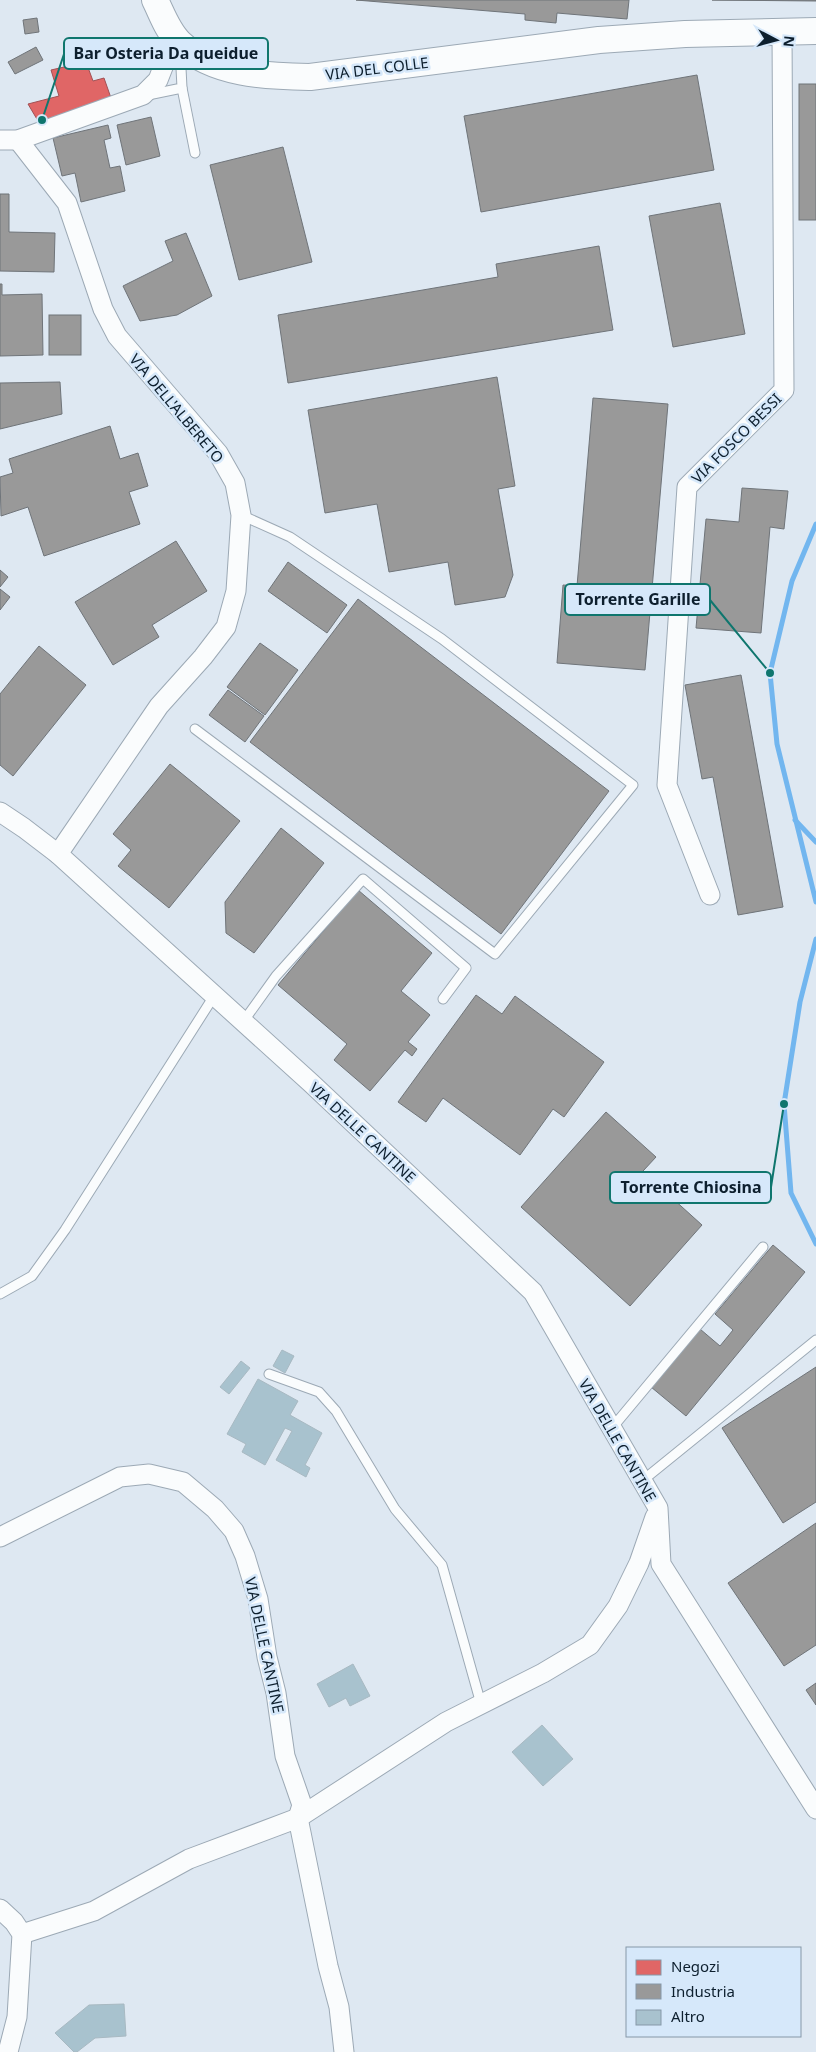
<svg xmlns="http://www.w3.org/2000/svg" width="816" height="2052" viewBox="0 0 816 2052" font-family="'Noto Sans',sans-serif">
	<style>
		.shops { fill: #e06666; stroke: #a15155 }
		.industry { fill: #999; stroke: #6f7479 }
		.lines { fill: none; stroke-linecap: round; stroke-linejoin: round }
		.stream { stroke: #72b6ef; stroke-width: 5 }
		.building { fill: #a8c2ce; stroke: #a8b9c2 }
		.lane-casing { stroke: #9ca9b5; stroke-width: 11 }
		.street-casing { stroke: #9ca9b5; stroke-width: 21 }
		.secondary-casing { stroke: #9ca9b5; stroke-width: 28 }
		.lane { stroke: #fafcfd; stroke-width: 9 }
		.street { stroke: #fafcfd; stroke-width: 19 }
		.secondary { stroke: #fafcfd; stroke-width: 26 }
		.labels { text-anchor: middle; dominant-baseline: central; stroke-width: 5; stroke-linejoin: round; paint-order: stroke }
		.street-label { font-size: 15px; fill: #0d1f2e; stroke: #d6e8fa }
		.leader { fill: none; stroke: #0f766e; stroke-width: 2 }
		.callout-dot { fill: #0f766e; stroke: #d6e8fa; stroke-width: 2 }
		.callout { fill: #d6e8fa; stroke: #0f766e; stroke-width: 2 }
		.callout-label { font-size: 16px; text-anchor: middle; font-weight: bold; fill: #0d1f2e }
	</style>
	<rect width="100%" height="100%" fill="#dee8f2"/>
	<!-- shops -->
	<polygon class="shops" points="86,62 93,81 104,78 111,98 41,126 28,104 59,96 51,70"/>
	<!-- industry -->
	<g class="industry">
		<polygon points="356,0 629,0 627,19 557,13 556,23 525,20 525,14"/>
		<polygon points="712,0 816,0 816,1"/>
		<polygon points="37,18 39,32 25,34 23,20"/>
		<polygon points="36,47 43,60 15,74 8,62"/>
		<polygon points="697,75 714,170 481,212 464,116"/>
		<rect x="799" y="84" width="17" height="136"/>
		<polygon points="151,117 160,156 126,165 117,125"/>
		<polygon points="108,125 111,138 104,140 110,168 120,166 125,191 81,202 75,173 62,176 53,138"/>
		<polygon points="283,147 312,262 239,280 210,165"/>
		<polygon points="0,194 9,194 9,232 55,233 54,272 0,271"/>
		<polygon points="720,203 745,334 673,347 649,216"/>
		<polygon points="186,233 212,296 177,315 140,321 123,286 173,261 165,241"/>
		<polygon points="599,246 613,330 288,383 278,315 498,277 496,264"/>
		<polygon points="0,284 2,284 2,295 42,294 43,355 0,356"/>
		<rect x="49" y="315" width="32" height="40"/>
		<polygon points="497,377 515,486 498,489 513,575 505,597 455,605 448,562 389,572 377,504 325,513 308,410"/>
		<polygon points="60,382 62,414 0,429 0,383"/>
		<polygon points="593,398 668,404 645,670 557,663 563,585 577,586"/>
		<polygon points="110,426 120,459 138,453 148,486 129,492 140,524 44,556 28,507 1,516 0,477 13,473 9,459"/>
		<polygon points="742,488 788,491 784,529 770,527 761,633 696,628 706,519 739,522"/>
		<polygon points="176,541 207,591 152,625 159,637 113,665 75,602"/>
		<polygon points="288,562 347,605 327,633 268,591"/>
		<polygon points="0,570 8,577 0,587"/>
		<polygon points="0,589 10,597 0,610"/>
		<polygon points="358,599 609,791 501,934 250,742"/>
		<polygon points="260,643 298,670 265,715 227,687"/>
		<polygon points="39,646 86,685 13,776 0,765 0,694"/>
		<polygon points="741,675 783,907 738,915 713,777 702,779 685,685"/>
		<polygon points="228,690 264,716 245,742 209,715"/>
		<polygon points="170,764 240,821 169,908 118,866 131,850 113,834"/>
		<polygon points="281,828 324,863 254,953 226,933 225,902"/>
		<polygon points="358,890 432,953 401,991 430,1015 408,1042 417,1049 412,1056 405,1050 370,1091 334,1060 347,1044 278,985"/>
		<polygon points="476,995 502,1014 515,996 604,1062 564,1117 553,1109 520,1155 443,1098 426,1122 398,1102"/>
		<polygon points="606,1112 656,1157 631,1184 639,1192 651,1179 702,1225 630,1306 521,1207"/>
		<polygon points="773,1245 805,1272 686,1416 651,1387 700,1329 720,1346 733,1330 715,1314"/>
		<polygon points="816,1367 816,1502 783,1523 722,1428"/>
		<polygon points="816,1523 816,1645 784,1666 728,1583"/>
		<polygon points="816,1683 816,1705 806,1690"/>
	</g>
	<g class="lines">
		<!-- stream -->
		<g class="stream">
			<polyline points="816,524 792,581 770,673 777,744 816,902"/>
			<polyline points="795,820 816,842"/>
			<polyline points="816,939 800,1002 784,1104 791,1193 816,1244"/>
		</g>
	</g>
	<!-- building -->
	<g class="building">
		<polygon points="282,1350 294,1356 285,1373 273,1366"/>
		<polygon points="241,1361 250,1368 229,1394 220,1387"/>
		<polygon points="258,1379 298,1401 290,1415 322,1433 305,1465 310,1468 306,1477 276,1460 292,1431 285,1428 265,1465 242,1452 246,1444 227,1434"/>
		<polygon points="353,1664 370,1696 350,1706 346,1698 329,1707 317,1684"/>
		<polygon points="542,1725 573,1759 543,1786 512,1752"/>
		<polygon points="124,2004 126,2036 95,2038 77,2052 74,2052 55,2033 89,2005"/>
	</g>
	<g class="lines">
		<!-- lane casing -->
		<g class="lane-casing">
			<g id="lane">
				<polyline points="182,88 195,153"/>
				<polyline points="148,95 182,88 180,48"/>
				<polyline points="195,729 495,954 633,785 442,639 290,537 241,515"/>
				<polyline points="243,1022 276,976 363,879 466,968 443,999"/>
				<polyline points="0,1294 32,1276 65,1230 214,996"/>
				<polyline points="269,1374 319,1392 336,1411 395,1509 442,1565 481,1704"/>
				<polyline points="612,1428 763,1247"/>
				<polyline points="642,1481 816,1340"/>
			</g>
		</g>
		<!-- street casing -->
		<g class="street-casing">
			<g id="street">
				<polyline points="0,140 18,140 143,95 158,80 167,57 171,33"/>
				<polyline points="18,140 67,203 103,309 117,336 218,453 235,483 241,515 236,591 226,627 203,657 159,706 58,854"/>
				<polyline points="0,812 24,828 58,854 311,1083 533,1292 658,1508 661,1564 816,1809"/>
				<polyline points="710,895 667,785 687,487 784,390 782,32"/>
				<polyline points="0,1537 120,1477 149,1474 183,1482 215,1509 234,1531 245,1556 258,1599 267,1657 276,1693 285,1756 302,1805 298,1818 328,1966 339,2007 344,2052"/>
				<polyline points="0,1909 14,1922 22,1934 17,2017 8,2052"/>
				<polyline points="22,1934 94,1911 189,1859 298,1818 446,1722 543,1673 590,1645 618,1606 639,1563 655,1517"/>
			</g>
		</g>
		<!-- secondary casing -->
		<g class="secondary-casing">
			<path id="secondary" d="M155,0C162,14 168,32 180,43C214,75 266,76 310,77L599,40L685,34L816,31"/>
		</g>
		<!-- lane -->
		<use href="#lane" class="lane"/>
		<!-- street -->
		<use href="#street" class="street"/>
		<!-- secondary -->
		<use href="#secondary" class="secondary"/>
	</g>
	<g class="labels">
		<!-- street labels -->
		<g class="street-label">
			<text transform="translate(377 68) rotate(-7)">VIA DEL COLLE</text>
			<text transform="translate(177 408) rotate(50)">VIA DELL'ALBERETO</text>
			<text transform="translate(736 438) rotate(-45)">VIA FOSCO BESSI</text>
			<text transform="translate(363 1132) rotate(43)">VIA DELLE CANTINE</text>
			<text transform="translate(618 1440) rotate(60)">VIA DELLE CANTINE</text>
			<text transform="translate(265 1645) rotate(78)">VIA DELLE CANTINE</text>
		</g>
	</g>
	<!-- callouts -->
	<path class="leader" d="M42 120L64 54M770 673L710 600M784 1104L771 1187"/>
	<g class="callout-dot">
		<circle cx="42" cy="120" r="5"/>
		<circle cx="770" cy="673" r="5"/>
		<circle cx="784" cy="1104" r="5"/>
	</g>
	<g class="callout">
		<rect x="64" y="38" width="204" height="31" rx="5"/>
		<rect x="565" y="584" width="145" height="31" rx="5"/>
		<rect x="610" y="1172" width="161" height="31" rx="5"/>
	</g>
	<g class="callout-label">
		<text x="166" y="59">Bar Osteria Da queidue</text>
		<text x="638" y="605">Torrente Garille</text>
		<text x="691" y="1193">Torrente Chiosina</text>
	</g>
	<!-- legend -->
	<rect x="626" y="1947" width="175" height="90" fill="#d6e8fa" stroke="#8698a8"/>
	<rect x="636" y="1960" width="25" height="15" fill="#e06666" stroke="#8698a8"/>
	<text x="671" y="1972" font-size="15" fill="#0d1f2e">Negozi</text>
	<rect x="636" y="1984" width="25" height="15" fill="#999999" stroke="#8698a8"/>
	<text x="671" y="1997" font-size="15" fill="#0d1f2e">Industria</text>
	<rect x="636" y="2010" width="25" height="15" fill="#a8c2ce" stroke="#8698a8"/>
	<text x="671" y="2022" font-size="15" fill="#0d1f2e">Altro</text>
	<!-- north arrow -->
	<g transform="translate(776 40) rotate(96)" stroke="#d6e8fa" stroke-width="4" paint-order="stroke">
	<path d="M0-4L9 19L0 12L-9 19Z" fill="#0d1f2e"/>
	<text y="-8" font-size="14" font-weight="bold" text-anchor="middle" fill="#0d1f2e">N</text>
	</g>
</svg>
